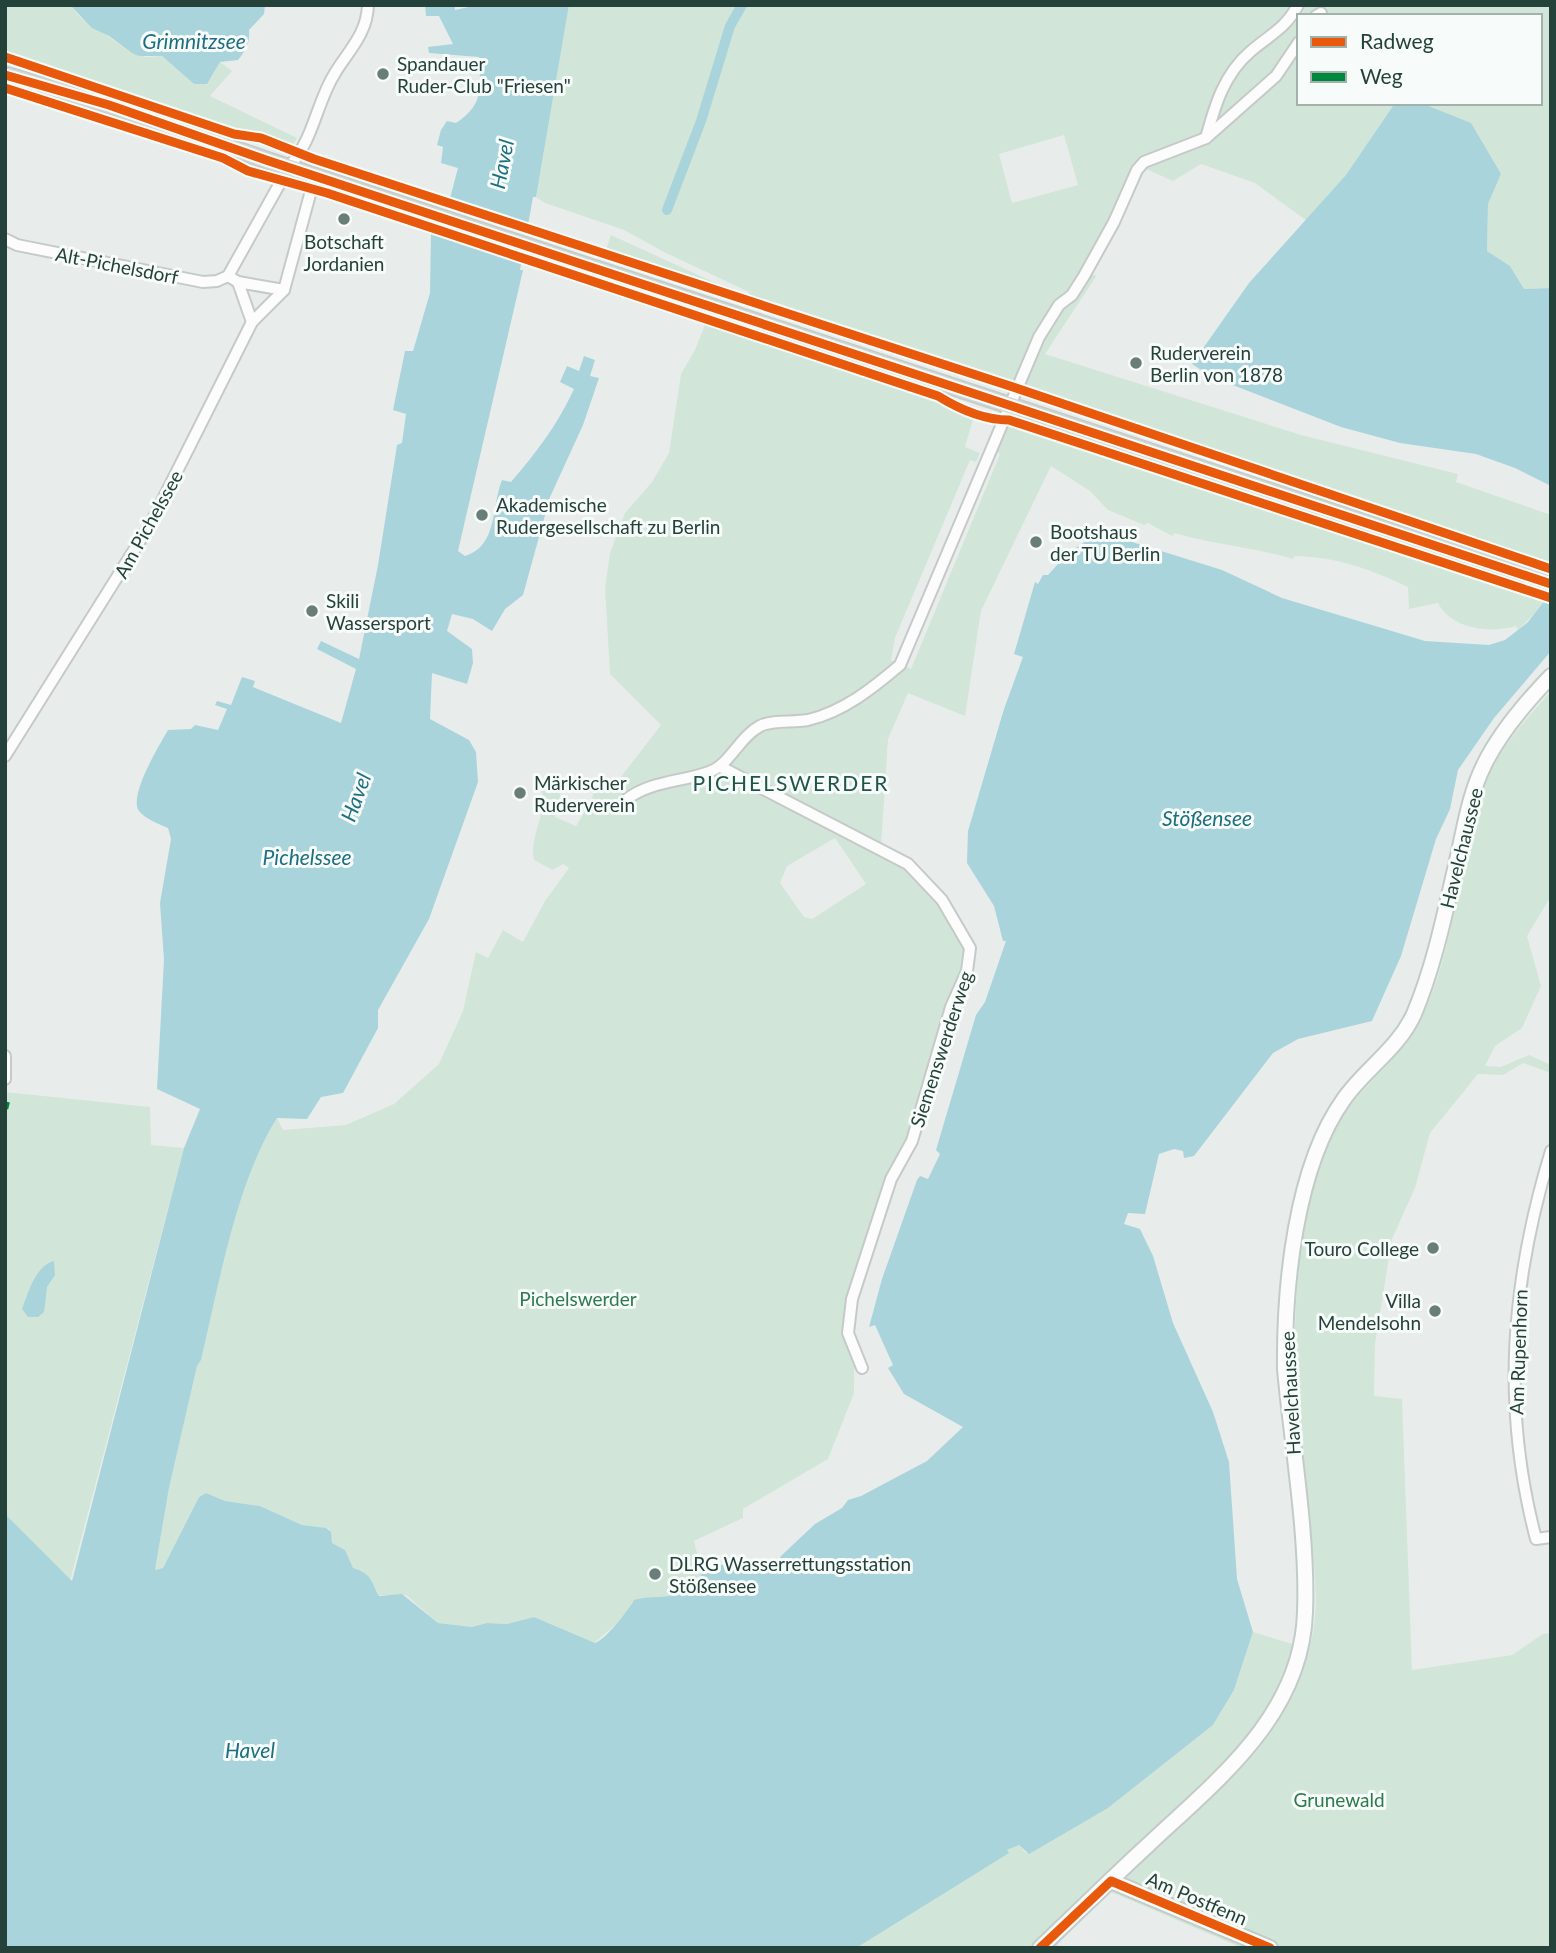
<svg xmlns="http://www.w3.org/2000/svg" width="1556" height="1953" viewBox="0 0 1556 1953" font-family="Lato,sans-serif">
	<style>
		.green { fill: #d1e6d8; fill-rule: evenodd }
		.water { fill: #a9d4db }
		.pier { fill: #e8edeb }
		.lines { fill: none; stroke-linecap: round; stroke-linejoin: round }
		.canal { stroke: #a9d4db; stroke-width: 10 }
		.street-casing { stroke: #c5cac8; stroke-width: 14 }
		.secondary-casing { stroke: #c3cbc8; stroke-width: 18 }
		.primary-casing { stroke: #c3ccc9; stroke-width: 19 }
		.street { stroke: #fcfcfc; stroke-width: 10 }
		.secondary { stroke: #fcfcfc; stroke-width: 14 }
		.primary { stroke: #cfd7d5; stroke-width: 16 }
		.quiet { stroke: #00873e; stroke-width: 7; stroke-dasharray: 14 7; stroke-linecap: butt }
		.cycleway-casing { stroke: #f7fbf9; stroke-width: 13 }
		.cycleway { stroke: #e8590c; stroke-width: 9 }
		.poi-dot { fill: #697e78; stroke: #f7fbf9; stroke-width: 2.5 }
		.labels { text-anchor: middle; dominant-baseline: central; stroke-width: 6; stroke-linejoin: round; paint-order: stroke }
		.poi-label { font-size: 19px; fill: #24423a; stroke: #f7fbf9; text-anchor: start }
		.street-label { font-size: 19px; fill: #24423a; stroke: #f7fbf9 }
		.park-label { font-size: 19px; fill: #2d7a4b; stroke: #f7fbf9 }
		.water-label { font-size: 21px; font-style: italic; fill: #1c6f80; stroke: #f7fbf9 }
		.neighbourhood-label { font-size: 21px; letter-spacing: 2px; fill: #1f5548; stroke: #f7fbf9 }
	</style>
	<rect width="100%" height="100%" fill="#e8edeb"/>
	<!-- green -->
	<g class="green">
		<polygon points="5,5 70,5 80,17 132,53 145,57 162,56 194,84 211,78 220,62 232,71 210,96 297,138 293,145 259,134 235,131 5,55"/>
		<path d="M569,5H1551V288L1524,289L1510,266L1487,251L1488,204L1501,174L1421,103H1540V16H1299V103H1395L1347,175L1307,221L1255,183L1201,164L1173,181L1144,168L1085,276L1097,275L1045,354L1301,435L1458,474L1456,482L1551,515V567L1112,421L1021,387H1012L747,299L749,292L664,252L624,230L545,203L536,197ZM1064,135L1078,185L1012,203L999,154Z"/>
		<polygon points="611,235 731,290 736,296 605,253"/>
		<path d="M706,322L933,397L944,406L974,416L965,447L980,453L976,462L970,460L895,638L891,660L911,669L1000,454L994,451L1006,421L1547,601L1518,630L1516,626C1490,634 1451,629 1438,603L1409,609L1408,587C1370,569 1337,557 1295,556L1293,559C1254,547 1214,545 1175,533L1172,536L1148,523L1144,525L1108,510L1090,491L1051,466L981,611L965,716L908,693L888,739L881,846L915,863L958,916L973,944L912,1154L894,1179L855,1298L854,1393L828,1459L743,1509V1518L694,1541L702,1574L693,1584L670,1597L639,1599L632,1602L627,1615L594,1643L534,1617L507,1624L487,1623L472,1627L438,1623L406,1595H379C371,1581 371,1574 353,1569L345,1550L332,1543L329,1529L302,1525L260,1506L225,1501L206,1493L199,1497L163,1568L155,1570L169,1488L197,1366L201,1360C219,1285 236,1183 277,1118L283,1130L346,1125L394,1104L439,1064L463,1011L476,952L488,958L503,930L523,942L545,901L569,868L563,864L553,870L534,860C528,835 551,809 540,785L544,783L561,791L555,817L576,826L592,800L593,794L617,782L661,725L610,674L605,588L610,553L625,513L652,482L669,453L681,374L695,350ZM835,838L866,884L812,919L804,917L780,883L787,866Z"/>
		<path d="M1551,691V896L1527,936L1541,986L1522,1028L1495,1046L1485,1066L1501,1067L1529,1055L1551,1065V1073L1523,1063L1503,1075L1478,1074L1430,1133L1415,1188L1392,1239L1375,1344L1374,1396L1402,1399L1412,1670L1512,1655L1543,1634L1551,1633V1948H1242L1109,1891L1057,1944L1060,1948H850L1008,1853L1005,1851L1019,1845L1026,1853L1108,1808L1213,1725L1234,1690L1253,1632L1309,1649C1321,1610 1314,1568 1310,1528C1304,1462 1293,1395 1295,1328C1297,1264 1306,1167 1344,1114C1369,1079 1405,1054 1423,1015C1456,945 1457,863 1482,791C1494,753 1526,720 1551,691Z"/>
		<polygon points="5,1092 150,1107 151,1145 184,1148 70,1581 5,1514"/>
	</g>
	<!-- water -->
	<g class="water">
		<path d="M70,5H265L264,14L249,30C250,43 246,50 238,60L220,62L207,84H194L162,56H139L132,53L109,36L92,28Z"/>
		<path d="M425,5H455V10L478,5H569L536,197H533L520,270H523L458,551L465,556C498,546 491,507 502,480L511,482C536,453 558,424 574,389L560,382L567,366L579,371L584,356L595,360L590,376L599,378L583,425L550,497L523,595L505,609L492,631L473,619L452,614L447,631L472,649L473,663L467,684L432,673L430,719L469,740L476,752L478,782L429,919L378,1010V1028L343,1093L321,1097L307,1119L277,1118C236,1183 219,1285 201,1360L197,1366L169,1488L155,1570L163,1568L199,1497L206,1493L225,1501L260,1506L302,1525L326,1528L331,1532L332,1543L345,1550L353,1568C372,1574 371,1581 379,1596L402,1594L438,1623L472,1627L487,1623L507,1624L534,1617L595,1643C606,1639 628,1611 634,1600C657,1594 669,1602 692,1585C701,1577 704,1567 717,1565C736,1563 754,1576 772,1570L781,1556L815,1524L842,1508L848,1500L861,1496L927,1461L963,1427L904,1394L888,1368L893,1365L875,1325L869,1327L882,1279L917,1180L920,1176L928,1179L940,1154L936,1150L976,1015L985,1002L1006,941H1003L994,906L967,863L968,831L1004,709L1023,657L1014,654L1035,582L1038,584L1043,575H1048L1068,553L1100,532L1222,570L1282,598L1425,641L1489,645L1505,640L1527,623L1551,593V651L1494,718L1458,770L1450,809L1436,839L1401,956L1372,1021L1298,1039L1273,1053L1194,1156L1184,1158L1183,1151L1174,1149L1159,1154L1145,1214L1128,1213L1124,1224L1140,1229L1153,1256L1173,1323L1213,1412L1229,1462L1237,1579L1253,1632L1234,1690L1213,1725L1108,1808L1029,1854L1019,1845L1007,1850L1009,1853L856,1948H5V1514L72,1581L184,1148L200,1109L157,1089L164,960L160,903L171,839L168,828C159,824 145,819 139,811C128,796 160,744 168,730L191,729L195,725L218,730L227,709L215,705L217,701L231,705L242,677L255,681L253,687L341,723L356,669L317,649L321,641L359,659L378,565L397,445L402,443L406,414L393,410L405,351H413L430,293L431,231L449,202L458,168L441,163L443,147L437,145L441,130L447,121L456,123C485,104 480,87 479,57L429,53L428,47L453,44L439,16H426Z"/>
		<polygon points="1395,103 1421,103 1471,123 1501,174 1488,204 1487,251 1510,266 1524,289 1551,288 1551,486 1515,468 1476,454 1400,443 1341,427 1212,377 1192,364 1249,283 1346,175"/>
		<path d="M54,1261L55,1275L47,1287L44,1312L38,1317H28L22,1309C28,1293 36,1265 54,1261Z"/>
	</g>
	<!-- pier -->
	<polygon class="pier" points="446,201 531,229 525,260 429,228"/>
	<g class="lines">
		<!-- canal -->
		<polyline class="canal" points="667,210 701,121 730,26 742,5"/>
		<!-- street casing -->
		<g class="street-casing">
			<g id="street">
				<polyline points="1316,16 1321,13"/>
				<path d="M1206,138C1215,105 1224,74 1251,51C1271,34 1285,29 1298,5"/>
				<path d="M5,239L17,245L203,282L217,281L228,276L289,167C315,137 316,103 335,73C349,50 367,34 368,5"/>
				<polyline points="228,276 238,282 284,290"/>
				<polyline points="238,282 252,322"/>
				<polyline points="5,756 151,523 252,322 284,290 315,176"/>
				<polyline points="721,767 908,864 942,900 970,948 967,971 951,1007 912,1141 891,1179 852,1299 848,1333 862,1368"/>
				<path d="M627,799C651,781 681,782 709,772C731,764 738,738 760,726C774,719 792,723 808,720C843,712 873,688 900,665L1039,337L1059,305L1072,295L1084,276L1114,222L1137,170L1144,162L1206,138L1276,76L1299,42"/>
				<polyline points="5,1056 5,1079"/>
				<path d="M1551,1151C1511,1282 1501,1406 1536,1539L1551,1537"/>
			</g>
		</g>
		<!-- secondary casing -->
		<g class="secondary-casing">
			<g id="secondary">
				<polyline points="1111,1881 1270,1948"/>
				<path d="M1040,1948C1076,1914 1111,1879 1147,1846C1216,1781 1302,1716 1305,1612C1308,1536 1292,1446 1285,1369C1284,1288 1295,1167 1344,1099C1365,1069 1398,1049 1414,1014C1435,964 1446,908 1458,856C1465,825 1470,793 1484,765C1500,732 1526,702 1551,676"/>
			</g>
		</g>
		<!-- primary casing -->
		<g class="primary-casing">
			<polyline id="primary" points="5,75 109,105 266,160 1551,584"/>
		</g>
		<!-- street -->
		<use href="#street" class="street"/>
		<!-- secondary -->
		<use href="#secondary" class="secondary"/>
		<!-- primary -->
		<use href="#primary" class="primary"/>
		<!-- quiet -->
		<polyline class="quiet" points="5,1105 9,1106"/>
		<!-- cycleway casing -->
		<g class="cycleway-casing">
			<g id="cycleway">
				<polyline points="5,57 234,134 261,138 314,159 1016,388 1551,569"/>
				<polyline points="5,75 109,105 266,160 1551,584"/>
				<path d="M5,88L223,158L248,171L327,193L938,396C959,409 984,420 1009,420L1551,598"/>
				<polyline points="1040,1948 1111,1881 1270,1948"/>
			</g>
		</g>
		<!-- cycleway -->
		<use href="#cycleway" class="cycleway"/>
	</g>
	<!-- markers -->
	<g class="poi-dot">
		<circle cx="383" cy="74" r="7"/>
		<circle cx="344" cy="219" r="7"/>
		<circle cx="1136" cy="363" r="7"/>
		<circle cx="482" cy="515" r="7"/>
		<circle cx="1036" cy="542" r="7"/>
		<circle cx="312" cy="611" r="7"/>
		<circle cx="520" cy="793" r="7"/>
		<circle cx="1433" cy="1248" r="7"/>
		<circle cx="1435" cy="1311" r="7"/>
		<circle cx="655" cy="1574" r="7"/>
	</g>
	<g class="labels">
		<!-- poi labels -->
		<g class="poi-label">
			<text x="397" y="63">Spandauer<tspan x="397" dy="22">Ruder-Club "Friesen"</tspan></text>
			<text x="344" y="241" text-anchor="middle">Botschaft<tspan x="344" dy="22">Jordanien</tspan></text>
			<text x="1150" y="352">Ruderverein<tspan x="1150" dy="22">Berlin von 1878</tspan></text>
			<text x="496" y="504">Akademische<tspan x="496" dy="22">Rudergesellschaft zu Berlin</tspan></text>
			<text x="1050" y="531">Bootshaus<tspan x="1050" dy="22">der TU Berlin</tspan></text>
			<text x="326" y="600">Skili<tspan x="326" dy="22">Wassersport</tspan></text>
			<text x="534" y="782">Märkischer<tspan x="534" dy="22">Ruderverein</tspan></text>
			<text x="1419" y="1248" text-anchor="end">Touro College</text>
			<text x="1421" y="1300" text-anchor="end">Villa<tspan x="1421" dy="22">Mendelsohn</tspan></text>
			<text x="669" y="1563">DLRG Wasserrettungsstation<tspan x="669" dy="22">Stößensee</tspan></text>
		</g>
		<!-- street labels -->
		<g class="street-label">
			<text transform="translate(117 265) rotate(11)">Alt-Pichelsdorf</text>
			<text transform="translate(148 524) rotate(-61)">Am Pichelssee</text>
			<text transform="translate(1461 848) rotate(-76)">Havelchaussee</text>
			<text transform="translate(941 1049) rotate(-72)">Siemenswerderweg</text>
			<text transform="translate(1518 1352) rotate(-88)">Am Rupenhorn</text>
			<text transform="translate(1290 1393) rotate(-93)">Havelchaussee</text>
			<text transform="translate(1197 1898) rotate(23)">Am Postfenn</text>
		</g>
		<!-- park labels -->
		<g class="park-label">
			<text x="578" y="1298">Pichelswerder</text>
			<text x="1339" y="1799">Grunewald</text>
		</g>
		<!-- water labels -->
		<g class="water-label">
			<text x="194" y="40">Grimnitzsee</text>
			<text transform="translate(501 164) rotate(-79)">Havel</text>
			<text transform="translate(355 797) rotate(-70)">Havel</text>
			<text x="1207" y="817">Stößensee</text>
			<text x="307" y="856">Pichelssee</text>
			<text x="250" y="1749">Havel</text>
		</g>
		<!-- neighbourhood labels -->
		<g class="neighbourhood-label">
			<text x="791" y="782">PICHELSWERDER</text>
		</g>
	</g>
	<!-- border -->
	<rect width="1556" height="1953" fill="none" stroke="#24423a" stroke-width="14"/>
	<!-- legend -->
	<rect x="1297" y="14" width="245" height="91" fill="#f7fbf9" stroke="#a3b1ad" stroke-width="2"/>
	<rect x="1311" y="37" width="35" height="10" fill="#e8590c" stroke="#a3b1ad" stroke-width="2"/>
	<text x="1360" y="49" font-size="21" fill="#24423a">Radweg</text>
	<rect x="1311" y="72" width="35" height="10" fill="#00873e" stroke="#a3b1ad" stroke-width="2"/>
	<text x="1360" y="84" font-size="21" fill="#24423a">Weg</text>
</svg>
